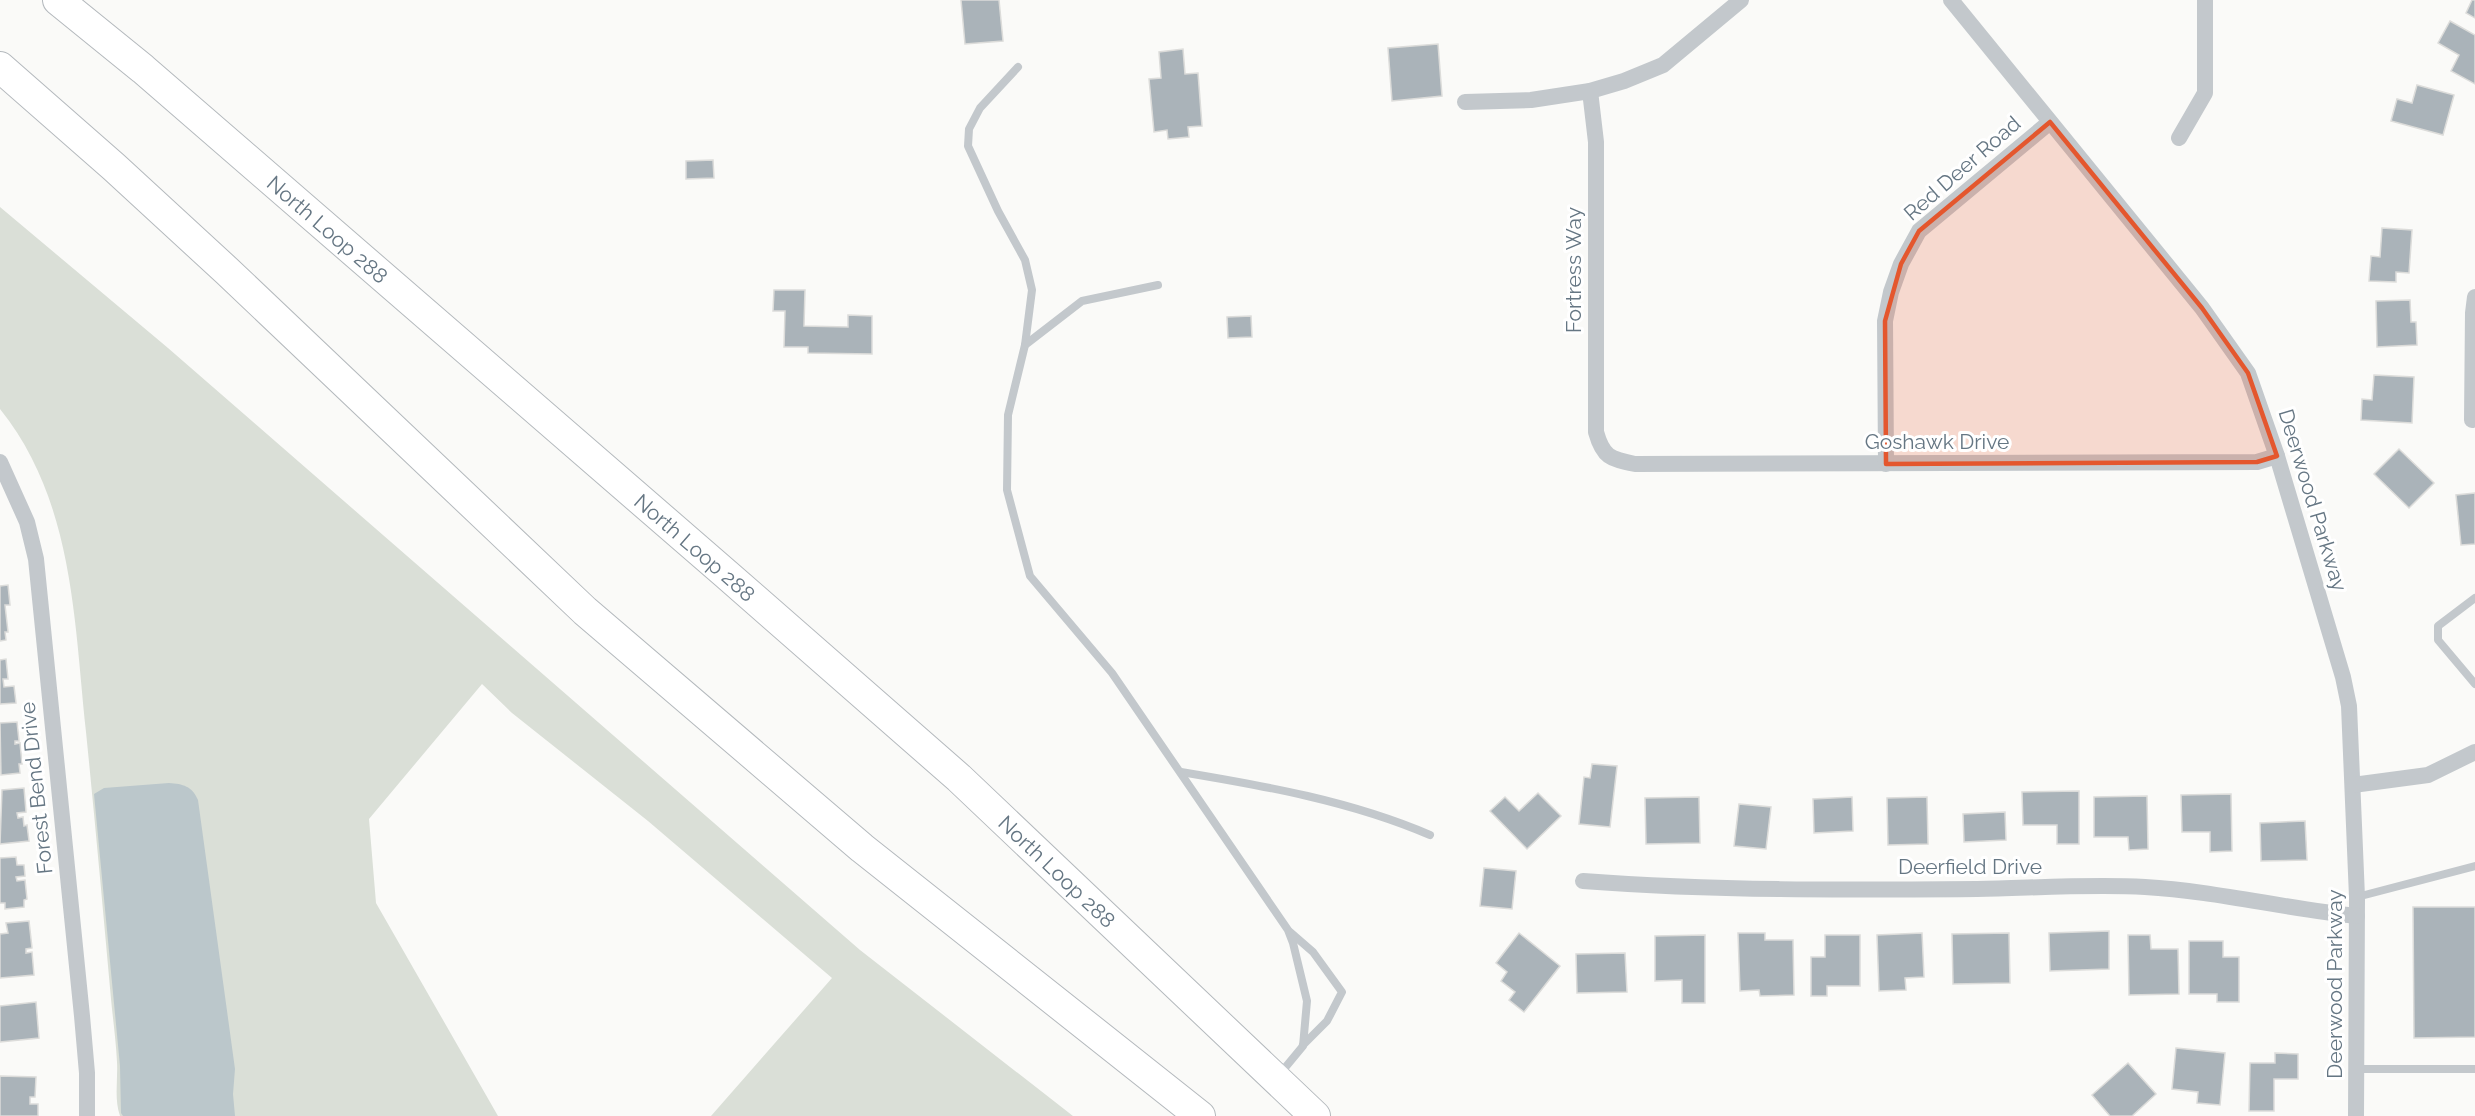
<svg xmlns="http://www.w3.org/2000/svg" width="2475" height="1116" viewBox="0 0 2475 1116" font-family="Raleway,sans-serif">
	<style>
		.green { fill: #dadfd7 }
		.water { fill: #bbc7cb }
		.building { fill: #aab3b9; stroke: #dcdcda; stroke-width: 1.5 }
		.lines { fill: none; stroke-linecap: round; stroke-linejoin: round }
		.highway-casing { stroke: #b4b9bd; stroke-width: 32 }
		.lane { stroke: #c3c8cc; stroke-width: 8 }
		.street { stroke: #c3c8cc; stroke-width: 16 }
		.highway { stroke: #fff; stroke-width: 30 }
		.marked { fill: #e4572e; fill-opacity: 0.2; stroke: #e4572e; stroke-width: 4.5; stroke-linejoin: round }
		.labels { text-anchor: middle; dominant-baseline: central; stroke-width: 6; stroke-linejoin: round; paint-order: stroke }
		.street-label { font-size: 21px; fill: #657683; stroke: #fff }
	</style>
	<rect width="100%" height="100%" fill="#fafaf8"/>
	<!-- green -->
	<path class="green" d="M0,207L168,348L860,950L1073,1116H711L832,978L648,821L512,713L482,684L369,819L376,903L498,1116H120C114,1099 118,1080 117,1062C116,1041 113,1020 111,999C103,910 95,821 86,732C74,621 74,501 0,409Z"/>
	<!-- water -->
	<path class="water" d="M169,783C183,784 192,786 198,800L235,1069L233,1094L235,1116H123L121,1113L120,1066L94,794L104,788Z"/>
	<!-- building -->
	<g class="building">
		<polygon points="961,0 999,0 1003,41 965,44"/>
		<polygon points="2472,0 2475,0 2475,18 2466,13"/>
		<polygon points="2450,21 2475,35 2475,84 2451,71 2459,55 2438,43"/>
		<polygon points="1438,44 1442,96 1392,101 1388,48"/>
		<polygon points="1183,49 1185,74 1198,73 1202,126 1188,127 1189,137 1168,139 1167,130 1154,132 1149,79 1161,78 1159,52"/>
		<polygon points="2417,85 2454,95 2443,135 2391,121 2397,99 2412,103"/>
		<polygon points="713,160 714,178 686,179 686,161"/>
		<polygon points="2382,228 2412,230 2409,273 2396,272 2396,282 2369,281 2371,256 2380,257"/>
		<polygon points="774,290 805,290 804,326 848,327 848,315 872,316 872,354 808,353 808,347 784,347 785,311 773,311"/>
		<polygon points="2410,300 2411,322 2416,322 2417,345 2377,347 2376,301"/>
		<polygon points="1251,316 1252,337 1228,338 1227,317"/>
		<polygon points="2374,375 2414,377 2412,423 2361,420 2362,399 2372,400"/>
		<polygon points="2399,449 2434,483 2409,508 2374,474"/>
		<polygon points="2475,493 2475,544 2461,545 2456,495"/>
		<polygon points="8,585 10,605 5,605 8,632 5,632 6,640 0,641 0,586"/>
		<polygon points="6,659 8,679 3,679 4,687 14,686 16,703 0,704 0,660"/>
		<polygon points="17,722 19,741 15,741 15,744 20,743 22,764 19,764 20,773 1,775 0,723"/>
		<polygon points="1592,764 1617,766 1610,827 1579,824 1584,777 1590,778"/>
		<polygon points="24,788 26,812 17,813 18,818 23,817 24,826 27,825 29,841 0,844 2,790"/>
		<polygon points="2079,791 2079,844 2057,844 2057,825 2023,825 2022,792"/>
		<polygon points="1538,793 1561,816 1527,849 1490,811 1505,797 1519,811"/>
		<polygon points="2231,794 2232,851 2210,852 2210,832 2182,832 2181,795"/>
		<polygon points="2147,796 2148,849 2129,850 2128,837 2094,837 2094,797"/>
		<polygon points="1699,797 1700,843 1646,844 1645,798"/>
		<polygon points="1852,797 1853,831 1814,833 1813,799"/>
		<polygon points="1927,797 1928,844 1888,845 1887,798"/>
		<polygon points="1739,804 1771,807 1766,849 1734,846"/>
		<polygon points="2005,812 2006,840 1964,842 1963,814"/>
		<polygon points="2305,821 2307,860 2261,861 2260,823"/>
		<polygon points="16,857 17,865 24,865 25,876 16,877 17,881 25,880 27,899 24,900 24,907 5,909 5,903 0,903 0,858"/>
		<polygon points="1484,868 1516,871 1512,909 1480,906"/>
		<polygon points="2413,907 2475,907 2475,1037 2414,1038"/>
		<polygon points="29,921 32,948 26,949 26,953 32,952 34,975 0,978 0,934 8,933 6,923"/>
		<polygon points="2109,931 2109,969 2050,971 2049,933"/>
		<polygon points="1519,933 1560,966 1524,1012 1509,1000 1515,992 1501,981 1507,972 1496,963"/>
		<polygon points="1738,933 1765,933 1765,940 1793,940 1794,995 1760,996 1759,990 1740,991"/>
		<polygon points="1922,933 1924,977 1905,978 1906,990 1879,991 1877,935"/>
		<polygon points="2009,933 2010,983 1953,984 1952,934"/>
		<polygon points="1705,935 1705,1003 1682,1003 1682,980 1655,981 1655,936"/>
		<polygon points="1825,935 1860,935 1860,986 1827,986 1827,996 1811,996 1811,957 1825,957"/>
		<polygon points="2128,935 2150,935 2151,949 2178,949 2179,994 2129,995"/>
		<polygon points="2189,941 2223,941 2223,957 2239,957 2239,1002 2217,1002 2217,994 2189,994"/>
		<polygon points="1625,953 1627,992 1577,993 1576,954"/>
		<polygon points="36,1002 39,1038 0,1042 0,1006"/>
		<polygon points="2176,1048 2225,1053 2220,1105 2197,1103 2198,1092 2172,1089"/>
		<polygon points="2275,1053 2298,1054 2298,1079 2274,1079 2274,1111 2249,1111 2250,1063 2275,1063"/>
		<polygon points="2128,1063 2156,1094 2132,1116 2110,1116 2092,1095"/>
		<polygon points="0,1076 36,1077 35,1097 30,1097 30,1104 38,1104 38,1116 0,1116"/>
	</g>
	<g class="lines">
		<!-- highway casing -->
		<g class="highway-casing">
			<g id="highway">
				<path id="s1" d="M58,0L143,69L726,574L959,778L1315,1116"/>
				<polyline points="0,67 114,167 227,271 585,611 862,848 1200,1116"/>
			</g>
		</g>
		<!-- lane -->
		<g class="lane">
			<polyline points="1018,67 980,108 969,129 968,146 998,211 1025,260 1032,290 1025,345"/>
			<polyline points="1158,285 1082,301 1025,345 1008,415 1007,490 1030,576 1112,673 1288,930 1293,943 1307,1001 1303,1046 1279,1075"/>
			<polyline points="2475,598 2438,626 2438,640 2475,684"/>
			<path d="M1181,772C1265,786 1351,801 1430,835"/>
			<polyline points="2357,897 2475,866"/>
			<polyline points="1290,932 1313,952 1342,992 1327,1021 1303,1045"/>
			<polyline points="2356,1069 2475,1069"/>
		</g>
		<!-- street -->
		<g class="street">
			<polyline points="1951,0 2202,308 2248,373 2277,456 2343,677 2349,706 2357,897 2356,1116"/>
			<path d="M1590,91L1596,142V432C1603,457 1610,459 1635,464L2257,462L2277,456"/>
			<polyline points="1465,102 1531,100 1590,91 1624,81 1663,65 1741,0"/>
			<polyline points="2179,138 2205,93 2205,0"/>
			<polyline points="2472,420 2473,313 2475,297"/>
			<polyline points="0,462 27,522 36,559 82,1016 87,1073 87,1116"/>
			<polyline points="1886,464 1885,321 1891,292 1901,264 1919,231 2050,122"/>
			<polyline points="2353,785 2428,775 2475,752"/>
			<path d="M1583,881C1714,891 1846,890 1977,889C2033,888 2090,884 2145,887C2216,891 2286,909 2357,916"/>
		</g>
		<!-- highway -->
		<use href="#highway" class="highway"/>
	</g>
	<!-- marked area -->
	<path class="marked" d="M2050,122L2202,308L2248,373L2277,456L2257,462L1886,464L1885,321L1901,264L1919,231Z"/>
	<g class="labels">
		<!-- street labels -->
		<g class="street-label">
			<text transform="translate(1962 168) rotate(-41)">Red Deer Road</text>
			<text stroke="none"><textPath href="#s1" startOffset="354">North Loop 288</textPath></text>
			<text transform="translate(1573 270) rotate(-90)">Fortress Way</text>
			<text x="1937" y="441">Goshawk Drive</text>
			<text transform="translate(2313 500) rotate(73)">Deerwood Parkway</text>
			<text stroke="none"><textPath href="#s1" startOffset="840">North Loop 288</textPath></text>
			<text transform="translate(36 788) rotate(-96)">Forest Bend Drive</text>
			<text x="1970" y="866">Deerfield Drive</text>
			<text stroke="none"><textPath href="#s1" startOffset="1326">North Loop 288</textPath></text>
			<text transform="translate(2334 984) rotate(-90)">Deerwood Parkway</text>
		</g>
	</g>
</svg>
